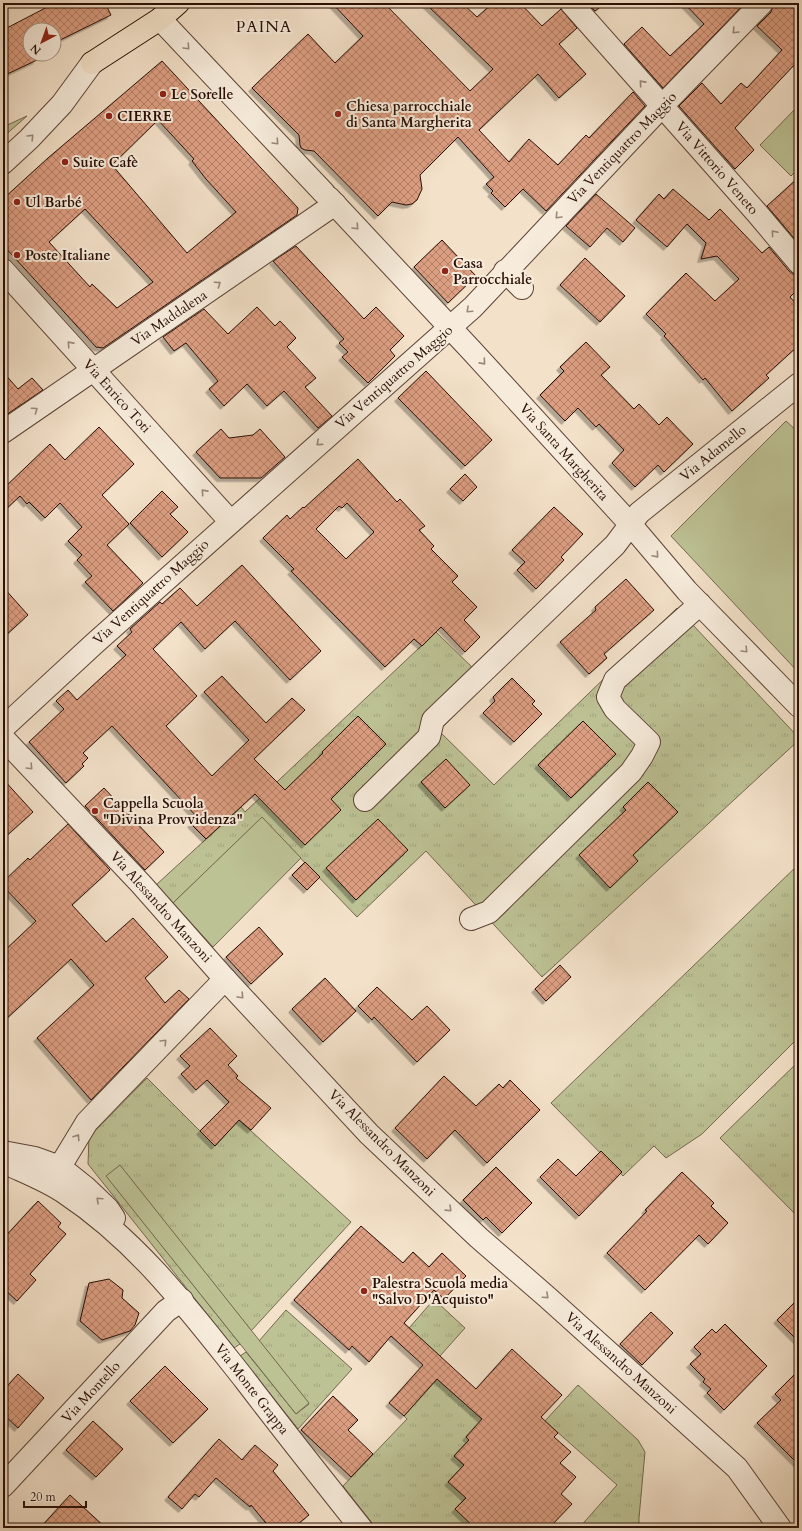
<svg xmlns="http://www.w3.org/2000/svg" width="802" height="1531" viewBox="0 0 802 1531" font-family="Cardo,serif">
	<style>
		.grass { fill: url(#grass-tufts); stroke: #73684d }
		.park { fill: #bdc295; stroke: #73684d }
		.building { fill: url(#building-cross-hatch); stroke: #290e05; fill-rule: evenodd; filter: url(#shadow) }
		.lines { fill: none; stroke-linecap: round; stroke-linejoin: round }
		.minor-casing { stroke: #5c4336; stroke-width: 24 }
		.major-casing { stroke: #290e05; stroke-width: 24 }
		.minor { stroke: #f7ecdc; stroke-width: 22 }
		.major { stroke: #f3e1c9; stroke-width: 22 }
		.oneway { stroke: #9a887b }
		.poi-dot { fill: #8f2418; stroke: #f7ecdc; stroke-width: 1.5 }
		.labels { text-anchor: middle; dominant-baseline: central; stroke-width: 4; stroke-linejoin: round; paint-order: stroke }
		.poi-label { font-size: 14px; font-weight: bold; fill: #290e05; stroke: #f7ecdc; text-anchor: start }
		.street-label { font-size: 14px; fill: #290e05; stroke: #f7ecdc }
		.quarter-label { font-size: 16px; letter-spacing: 1px; fill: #290e05; stroke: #f7ecdc }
	</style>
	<defs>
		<pattern id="grass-tufts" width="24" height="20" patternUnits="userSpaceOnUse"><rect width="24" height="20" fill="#bdc295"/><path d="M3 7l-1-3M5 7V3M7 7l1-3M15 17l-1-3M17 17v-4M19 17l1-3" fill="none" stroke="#a2a67f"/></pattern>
		<pattern id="building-cross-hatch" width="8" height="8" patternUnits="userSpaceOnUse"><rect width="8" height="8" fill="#dc9e81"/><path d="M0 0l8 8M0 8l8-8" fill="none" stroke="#b27f68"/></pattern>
		<filter id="shadow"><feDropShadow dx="-3.5" dy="3.5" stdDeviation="0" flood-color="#0004"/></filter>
	</defs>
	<rect width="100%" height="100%" fill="#f3e1c9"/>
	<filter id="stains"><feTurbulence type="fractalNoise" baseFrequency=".005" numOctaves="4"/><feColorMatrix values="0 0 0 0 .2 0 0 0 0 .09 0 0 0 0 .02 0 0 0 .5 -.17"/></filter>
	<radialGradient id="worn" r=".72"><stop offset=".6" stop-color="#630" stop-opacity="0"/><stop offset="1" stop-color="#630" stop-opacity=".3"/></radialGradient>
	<!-- grass -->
	<g class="grass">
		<polygon points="677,608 799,738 799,740 542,977 426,851 357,917 262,818 173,903 156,885 241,807 245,812 436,632 477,672 448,702 458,711 439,731 494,785"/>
		<polygon points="799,864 799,1037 702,1134 666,1158 654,1146 623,1176 551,1103"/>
		<polygon points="799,1061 799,1218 720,1138"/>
		<polygon points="147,1078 215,1146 239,1120 351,1222 251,1331 120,1166 107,1176 240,1344 234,1348 88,1164 89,1137"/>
		<polygon points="438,1303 465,1328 440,1356 409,1328 430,1304"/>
		<polygon points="286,1310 352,1369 298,1429 240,1356 246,1352 296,1414 309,1404 259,1341"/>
		<polygon points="437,1379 482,1419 469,1440 454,1456 472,1473 468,1478 459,1470 448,1482 472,1491 455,1509 471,1524 469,1527 470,1528 376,1528 343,1486 407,1419 404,1416"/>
		<polygon points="578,1385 638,1440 645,1452 639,1518 639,1528 579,1528 617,1485 545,1421"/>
	</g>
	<!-- park -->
	<g class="park">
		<polygon points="799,105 799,168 791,176 760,145"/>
		<polygon points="27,116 3,137 3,127"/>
		<polygon points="786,421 799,433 799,673 671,536"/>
		<polygon points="262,817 301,858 213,947 173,903"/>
		<polygon points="120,1165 309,1403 296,1414 106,1176"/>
	</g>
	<!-- building -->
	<g class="building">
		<polygon points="55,3 105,3 111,15 54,43 54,30 30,30 30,54 33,54 37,60 3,76 3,30"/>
		<polygon points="332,3 384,3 470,91 493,69 425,3 462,3 477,17 493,3 520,3 542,26 561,9 577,28 559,44 586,74 559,98 538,74 479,130 509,162 529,139 558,165 586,135 589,138 633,92 645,106 546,211 523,189 505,207 491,193 493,191 486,184 494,177 458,137 420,175 422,189 417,200 412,204 406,205 392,202 378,216 314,151 305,150 301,148 300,145 299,135 252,88 308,34 335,63 363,36"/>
		<polygon points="588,3 605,3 595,11"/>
		<polygon points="684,3 745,3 663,88 624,44 642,27 670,56 704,24"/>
		<polygon points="774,3 799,3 799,65 796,63 735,128 754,150 735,169 679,106 702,83 721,104 741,83 747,88 782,50 757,26 771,12"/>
		<path d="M162,61L298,208L297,215L103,348L96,347L3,245V199L48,158ZM158,120L194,159L192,161L206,179L236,212L187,253L112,165ZM85,209L153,282L117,308L92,284L90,287L49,242Z"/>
		<polygon points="799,177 799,244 767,206"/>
		<polygon points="673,189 709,220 720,209 762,253 769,247 789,271 794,275 799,275 799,288 790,297 799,307 799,345 766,375 769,378 732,411 705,378 703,380 664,336 666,334 646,314 686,273 715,301 739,279 717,256 701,259 706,243 687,224 667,247 636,220 659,194 664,199"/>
		<polygon points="596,194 635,228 623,242 607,228 590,247 566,226"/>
		<polygon points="442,240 476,276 448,303 414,267"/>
		<polygon points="296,246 364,319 376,307 404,336 390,350 395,356 368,383 342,357 348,352 339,343 344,339 273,261"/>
		<polygon points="585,258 625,296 600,322 560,285"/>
		<polygon points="257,307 275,326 280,321 296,338 287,347 316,378 305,387 332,416 318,428 284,391 267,406 247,384 224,406 209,389 218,381 186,343 174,351 163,337 204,309 228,334"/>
		<polygon points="586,342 610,367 601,375 634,409 639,404 659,425 667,417 693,444 664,472 658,465 635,487 612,463 624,450 599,424 596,427 578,408 565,421 540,395 564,371 560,367"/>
		<polygon points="426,371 492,440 465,466 398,398"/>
		<polygon points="3,372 18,389 32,378 43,390 3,417"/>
		<polygon points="99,427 134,464 102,495 129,524 107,545 143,583 113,611 85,582 92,576 77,560 82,555 68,541 82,527 60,503 45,518 29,502 27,504 20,496 3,512 3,489 50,444 65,460"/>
		<polygon points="221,429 229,438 253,435 260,429 285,457 261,478 220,478 196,452"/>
		<path d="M358,459L397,502L400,499L425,526L419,530L434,546L431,549L458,576L452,582L477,607L464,620L480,637L465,652L441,627L422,646L414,639L385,667L291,571L294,569L263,538L287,515L290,519L303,507L304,508ZM347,503L374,532L346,559L316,529L339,506L342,508Z"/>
		<polygon points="465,474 477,487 463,501 450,489"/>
		<polygon points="162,491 178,507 170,514 188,532 162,557 130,523"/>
		<polygon points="554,507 583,534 561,557 564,560 536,589 517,570 525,562 512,550"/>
		<polygon points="242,565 321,651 290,680 235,621 205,649 181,622 153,649 197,696 166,726 212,776 249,740 204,692 222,676 266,723 292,698 305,710 254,759 285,790 323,753 322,752 358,716 386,744 331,799 341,810 305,845 255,794 206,839 191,824 198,818 112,726 83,753 88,758 82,764 84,766 66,783 29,742 64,709 56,701 68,690 77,700 126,655 117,646 132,632 130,629 160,602 162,604 180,588 197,606"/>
		<polygon points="626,579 654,610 604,654 607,658 589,674 560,642 596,610 595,607"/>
		<polygon points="3,587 28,615 3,638"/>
		<polygon points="512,678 535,701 532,704 542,714 514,742 483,713 495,701 493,697"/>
		<polygon points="583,721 616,754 571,798 538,765"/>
		<polygon points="446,759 470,785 445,808 421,782"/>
		<polygon points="3,779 33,812 3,839"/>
		<polygon points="648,782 678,812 633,855 638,861 610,888 579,855 626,810 623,807"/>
		<polygon points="104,788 164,852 145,870 85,806"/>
		<polygon points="378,819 408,850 356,900 326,868"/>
		<polygon points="68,824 110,870 72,905 106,942 133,918 168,957 145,978 165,1003 179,990 189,999 91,1100 37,1038 94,985 71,959 3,1022 3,952 36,921 3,886 3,882 28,858 30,860"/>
		<polygon points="305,862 320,877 307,890 292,875"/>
		<polygon points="259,927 283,954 251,984 226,957"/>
		<polygon points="560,965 571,977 546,1001 535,989"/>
		<polygon points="325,978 356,1011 323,1042 292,1009"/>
		<polygon points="377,987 412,1020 427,1006 450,1030 417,1062 374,1017 372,1020 358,1006"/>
		<polygon points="210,1028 237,1056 228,1065 238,1076 236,1078 271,1108 251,1130 239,1120 215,1146 200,1131 229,1102 207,1080 196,1090 181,1074 190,1066 180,1056"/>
		<polygon points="444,1076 476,1106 499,1084 503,1088 510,1080 540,1110 487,1163 455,1130 427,1159 395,1128"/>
		<polygon points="601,1151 622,1172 579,1216 540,1177 558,1159 576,1176"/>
		<polygon points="496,1167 532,1203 502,1233 486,1217 483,1220 463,1200"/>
		<polygon points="682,1172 714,1203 711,1206 728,1223 708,1244 699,1235 645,1290 607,1253 647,1211 645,1210"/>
		<polygon points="38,1201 61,1223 58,1227 66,1234 30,1274 36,1280 17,1301 3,1288 3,1239"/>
		<polygon points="361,1226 403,1263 413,1252 429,1267 442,1253 466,1276 444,1299 434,1290 404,1323 476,1389 512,1349 562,1395 541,1417 558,1433 554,1437 571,1452 560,1463 576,1477 561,1494 572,1504 549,1528 475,1528 455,1509 466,1498 448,1482 464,1465 454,1456 469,1440 466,1437 482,1419 437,1379 404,1416 389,1403 423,1365 391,1336 369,1362 352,1346 349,1350 294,1300"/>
		<polygon points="109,1279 123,1290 122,1298 139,1313 135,1325 130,1331 102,1340 80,1321 89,1283"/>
		<polygon points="799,1298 799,1342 777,1320"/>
		<polygon points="651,1312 673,1333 642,1365 620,1344"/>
		<polygon points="725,1324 767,1366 724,1410 707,1393 711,1389 703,1382 705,1379 690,1364 701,1354 694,1347 712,1329 716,1333"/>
		<polygon points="165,1366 208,1409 173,1443 130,1401"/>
		<polygon points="799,1370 799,1465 757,1423 781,1400 775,1394"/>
		<polygon points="18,1374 44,1398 18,1428 3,1414 3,1391"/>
		<polygon points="333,1396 358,1420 348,1430 373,1454 351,1477 301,1430"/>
		<polygon points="93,1421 123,1449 96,1477 66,1450"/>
		<polygon points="219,1439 242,1460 255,1445 278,1465 273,1471 309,1515 293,1528 270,1528 251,1505 250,1507 216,1478 199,1497 195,1494 182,1509 168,1497"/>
		<polygon points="70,1495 106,1528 40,1528"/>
	</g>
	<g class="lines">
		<!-- minor casing -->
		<g class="minor-casing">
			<g id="minor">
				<polyline points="571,3 756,212 799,263"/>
				<polyline points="160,19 324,193"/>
				<polyline points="3,163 29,139 62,104 92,63"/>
				<polyline points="329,198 472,351 631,525 687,591 799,706"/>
				<polyline points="3,270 230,521"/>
				<polyline points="505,271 522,288"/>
				<polyline points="3,432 335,204"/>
				<polyline points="3,728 95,643 473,307 662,106 762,3"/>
				<polyline points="3,738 141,884 225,979 369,1134 479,1238 547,1297 737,1468 780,1528"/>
				<polyline points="365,800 429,737 433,720 615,545 639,513 799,384"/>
				<polyline points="471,919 489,912 631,772 642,756 649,742 615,709 608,697 615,680 700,604"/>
				<polyline points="3,1152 35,1158 60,1167 85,1187 108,1209 114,1218"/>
				<path d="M3,1162C24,1172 46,1180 65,1193C139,1242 191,1312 245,1380C283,1430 322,1479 361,1528"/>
				<polyline points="50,1183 87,1122 225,979"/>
				<polyline points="3,1486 166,1311 182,1300"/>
			</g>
		</g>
		<!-- major casing -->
		<g class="major-casing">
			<polyline id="major" points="92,63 160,19 178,3"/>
		</g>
		<!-- minor -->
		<use href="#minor" class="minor"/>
		<!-- major -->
		<use href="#major" class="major"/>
	</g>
	<!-- one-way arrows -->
	<defs><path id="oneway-chevron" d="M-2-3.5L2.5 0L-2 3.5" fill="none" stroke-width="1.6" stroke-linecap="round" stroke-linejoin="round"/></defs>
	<g class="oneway">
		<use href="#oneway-chevron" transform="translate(735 31) rotate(134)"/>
		<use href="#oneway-chevron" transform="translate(187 47) rotate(47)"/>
		<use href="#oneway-chevron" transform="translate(642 83) rotate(-132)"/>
		<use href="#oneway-chevron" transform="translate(31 137) rotate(-46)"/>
		<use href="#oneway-chevron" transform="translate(276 142) rotate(47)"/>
		<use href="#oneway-chevron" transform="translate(558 216) rotate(133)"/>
		<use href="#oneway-chevron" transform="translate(356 227) rotate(47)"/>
		<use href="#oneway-chevron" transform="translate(774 233) rotate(-130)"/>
		<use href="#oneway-chevron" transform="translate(218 284) rotate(-34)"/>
		<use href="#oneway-chevron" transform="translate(469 310) rotate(137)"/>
		<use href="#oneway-chevron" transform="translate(70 344) rotate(-132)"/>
		<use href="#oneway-chevron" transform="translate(483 362) rotate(48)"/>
		<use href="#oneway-chevron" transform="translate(35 410) rotate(-35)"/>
		<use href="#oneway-chevron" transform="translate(319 443) rotate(139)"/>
		<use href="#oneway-chevron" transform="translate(204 492) rotate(-132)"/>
		<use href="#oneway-chevron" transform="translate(656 555) rotate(49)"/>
		<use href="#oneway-chevron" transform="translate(745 650) rotate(46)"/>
		<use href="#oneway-chevron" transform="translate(30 767) rotate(46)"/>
		<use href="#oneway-chevron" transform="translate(241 996) rotate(47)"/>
		<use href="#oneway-chevron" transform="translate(164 1042) rotate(-46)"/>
		<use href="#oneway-chevron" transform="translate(77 1137) rotate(-57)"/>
		<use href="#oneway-chevron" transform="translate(99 1200) rotate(-137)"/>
		<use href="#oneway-chevron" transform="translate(449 1209) rotate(44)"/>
		<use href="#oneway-chevron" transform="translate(546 1296) rotate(42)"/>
	</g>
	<!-- markers -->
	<g class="poi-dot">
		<circle cx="163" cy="94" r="4"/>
		<circle cx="338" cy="114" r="4"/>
		<circle cx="109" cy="116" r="4"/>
		<circle cx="65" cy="162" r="4"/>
		<circle cx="17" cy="202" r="4"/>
		<circle cx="17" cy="255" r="4"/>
		<circle cx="445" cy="271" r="4"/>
		<circle cx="95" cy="811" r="4"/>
		<circle cx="364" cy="1291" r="4"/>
	</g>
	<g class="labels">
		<!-- poi labels -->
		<g class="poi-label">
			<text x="171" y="94">Le Sorelle</text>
			<text x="346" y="106">Chiesa parrocchiale<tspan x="346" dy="16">di Santa Margherita</tspan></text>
			<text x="117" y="116">CIERRE</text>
			<text x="73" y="162">Suite Cafè</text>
			<text x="25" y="202">Ul Barbé</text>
			<text x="25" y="255">Poste Italiane</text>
			<text x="453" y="263">Casa<tspan x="453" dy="16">Parrocchiale</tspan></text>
			<text x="103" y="803">Cappella Scuola<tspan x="103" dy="16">"Divina Provvidenza"</tspan></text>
			<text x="372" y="1283">Palestra Scuola media<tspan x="372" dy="16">"Salvo D'Acquisto"</tspan></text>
		</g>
		<!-- street labels -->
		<g class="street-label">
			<text transform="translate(622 148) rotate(-46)">Via Ventiquattro Maggio</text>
			<text transform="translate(717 168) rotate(49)">Via Vittorio Veneto</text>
			<text transform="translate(169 318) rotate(-34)">Via Maddalena</text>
			<text transform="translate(394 377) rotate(-41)">Via Ventiquattro Maggio</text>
			<text transform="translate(117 396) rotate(48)">Via Enrico Toti</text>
			<text transform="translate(564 452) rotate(48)">Via Santa Margherita</text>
			<text transform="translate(713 453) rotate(-39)">Via Adamello</text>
			<text transform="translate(151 592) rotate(-42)">Via Ventiquattro Maggio</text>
			<text transform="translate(161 907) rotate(48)">Via Alessandro Manzoni</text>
			<text transform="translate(382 1143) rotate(45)">Via Alessandro Manzoni</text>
			<text transform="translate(621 1363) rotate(42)">Via Alessandro Manzoni</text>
			<text transform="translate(252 1389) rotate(52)">Via Monte Grappa</text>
			<text transform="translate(91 1392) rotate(-47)">Via Montello</text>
		</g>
		<!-- quarter labels -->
		<g class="quarter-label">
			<text x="264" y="27">PAINA</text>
		</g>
	</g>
	<!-- margin -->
	<rect width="802" height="1531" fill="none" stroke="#f3e1c9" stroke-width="16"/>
	<rect x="4" y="4" width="794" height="1523" fill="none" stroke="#290e05" stroke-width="2"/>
	<rect x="8" y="8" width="786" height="1515" fill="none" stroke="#290e05"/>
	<!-- north arrow -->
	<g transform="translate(42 42) rotate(221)"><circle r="19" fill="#f7ecdc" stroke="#a59386"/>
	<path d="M0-3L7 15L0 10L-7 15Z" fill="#8f2418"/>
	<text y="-6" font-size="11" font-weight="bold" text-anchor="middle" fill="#290e05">N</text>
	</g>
	<!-- scale -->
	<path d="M24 1501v6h62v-6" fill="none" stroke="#290e05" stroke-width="2"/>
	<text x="30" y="1501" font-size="12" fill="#290e05" stroke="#f7ecdc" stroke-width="3" paint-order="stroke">20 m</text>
	<rect width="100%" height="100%" filter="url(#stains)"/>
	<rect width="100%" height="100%" fill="url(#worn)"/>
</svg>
